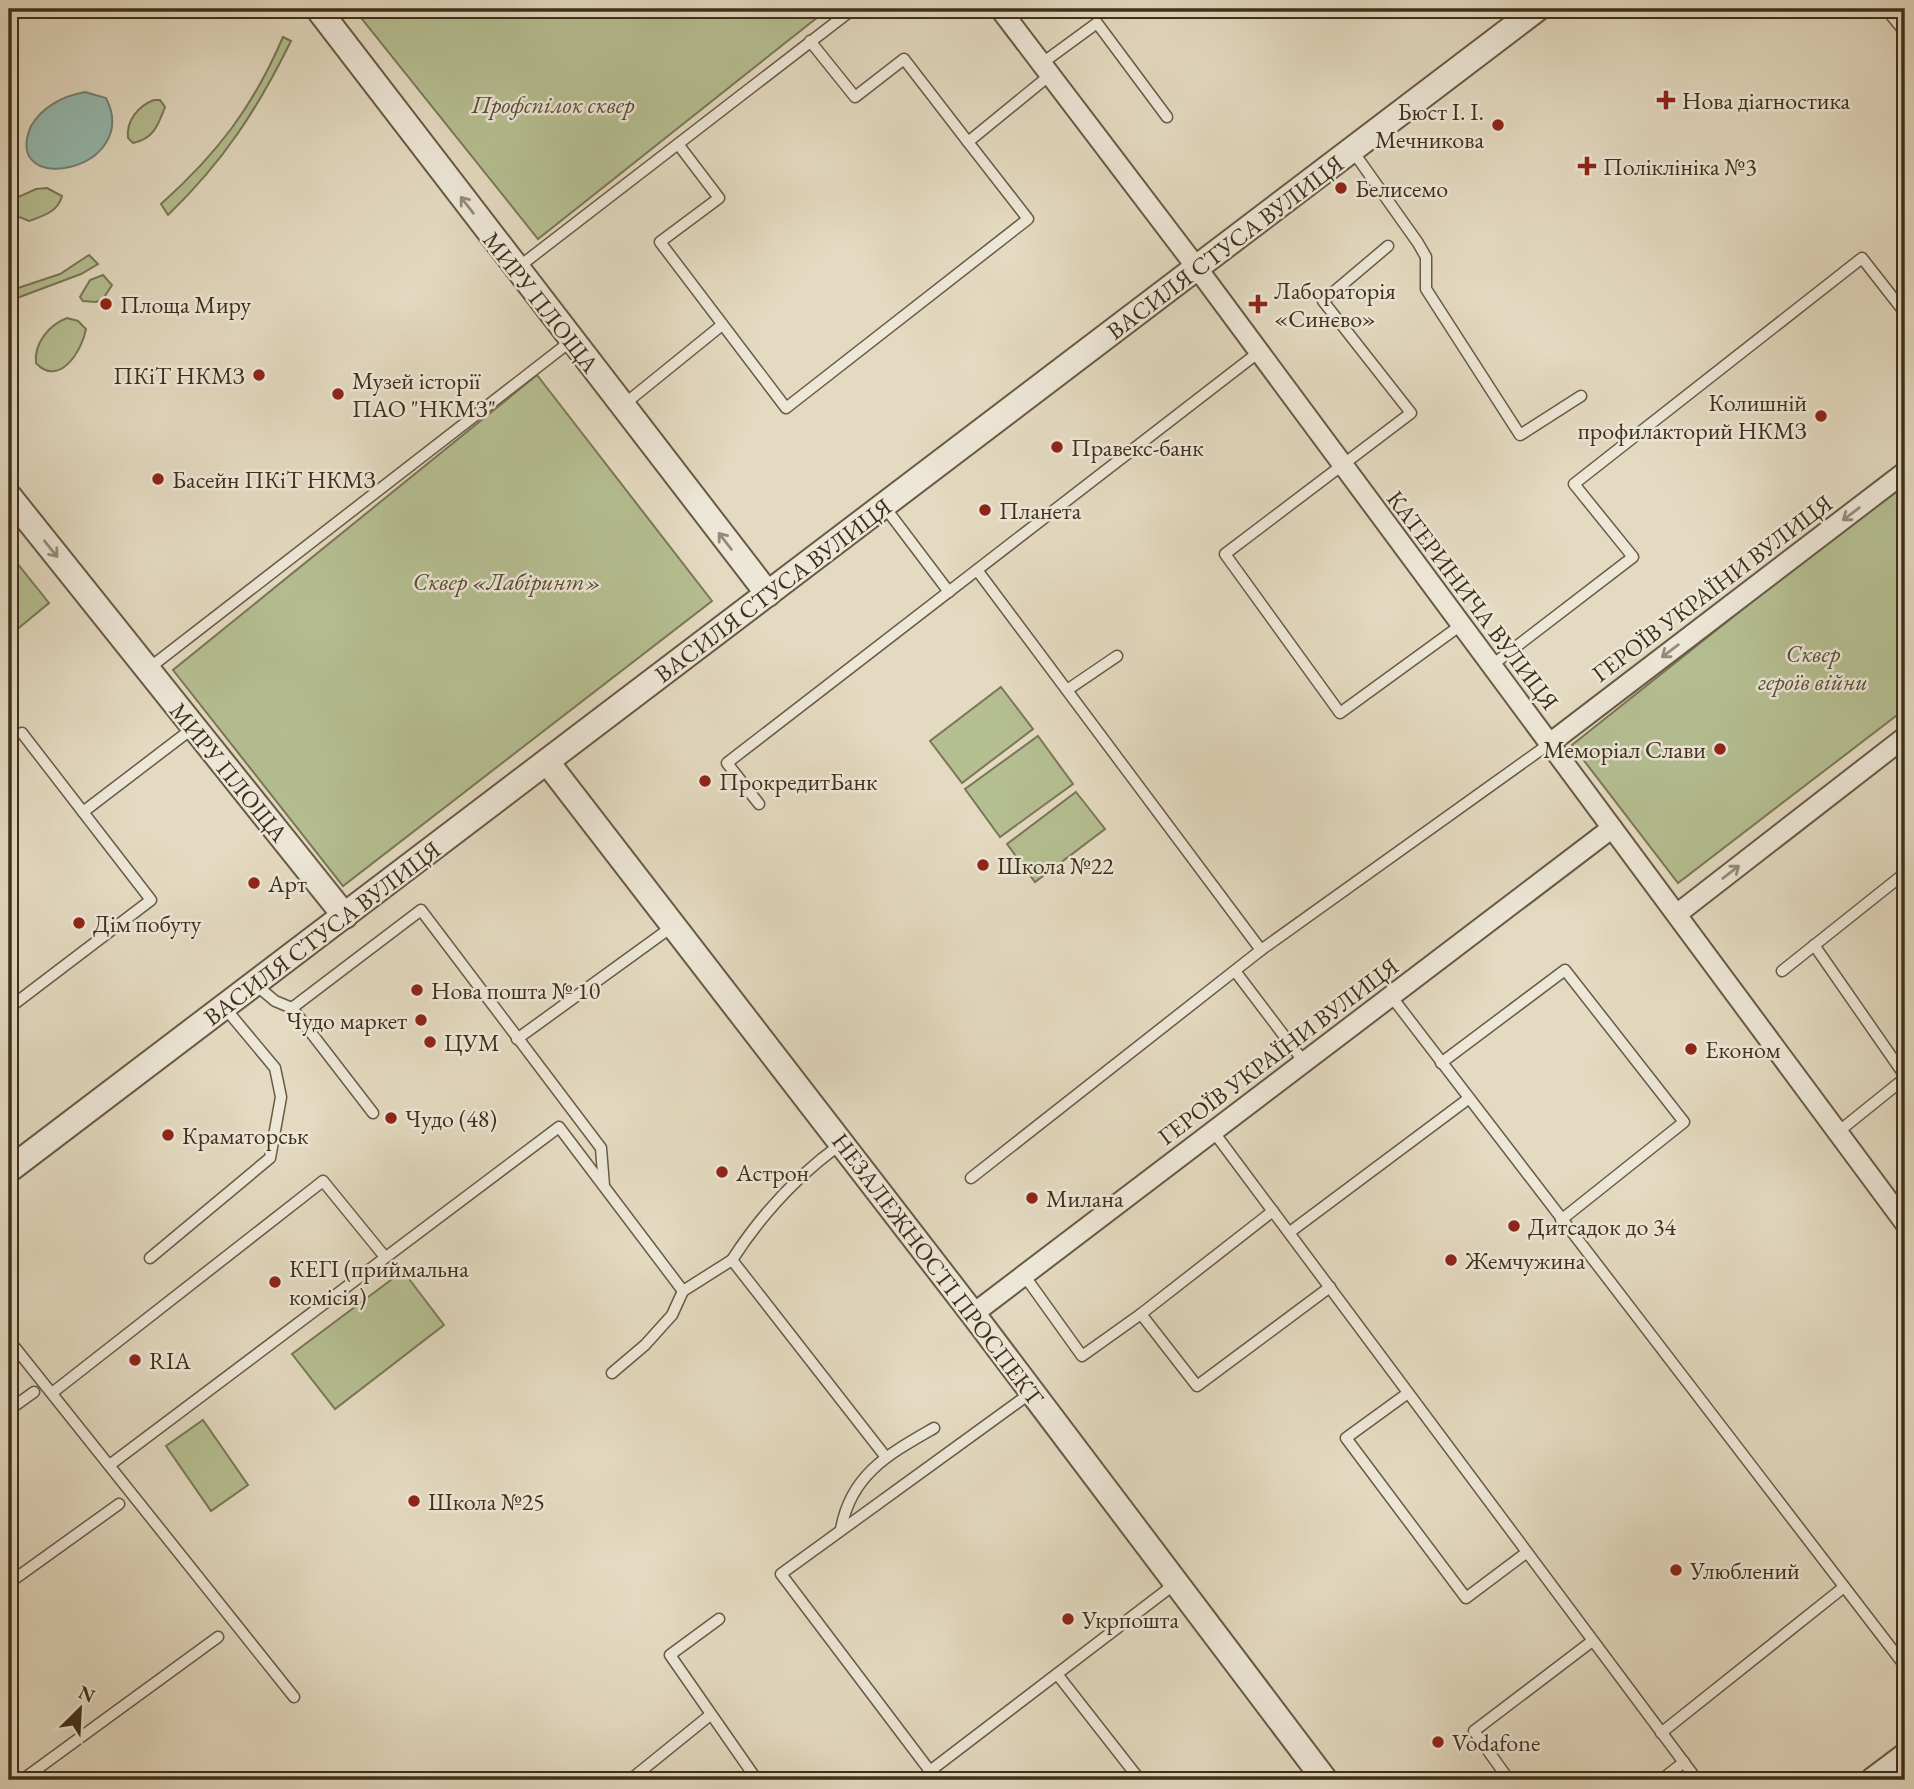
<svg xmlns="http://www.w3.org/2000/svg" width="1914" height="1789" viewBox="0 0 1914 1789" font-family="'EB Garamond',serif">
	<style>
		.green { fill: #b5bf92; stroke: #7a7757; stroke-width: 2 }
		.water { fill: #95bbb2; stroke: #738376; stroke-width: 2 }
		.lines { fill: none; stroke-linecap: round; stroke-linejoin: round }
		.service-casing { stroke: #685a45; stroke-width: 13 }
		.minor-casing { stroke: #685a45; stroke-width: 23 }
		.tertiary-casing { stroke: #685a45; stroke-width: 28 }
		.service { stroke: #ede7d7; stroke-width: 10 }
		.minor { stroke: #ede7d7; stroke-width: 19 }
		.tertiary { stroke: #ede7d7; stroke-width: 24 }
		.oneway { stroke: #968b7a }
		.poi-dot { fill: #8f2418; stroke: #ede7d7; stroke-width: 2.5 }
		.labels { text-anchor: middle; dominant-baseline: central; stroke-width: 5; stroke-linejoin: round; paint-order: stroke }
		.poi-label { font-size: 24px; fill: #3f2f1c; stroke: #ede7d7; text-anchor: start }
		.park-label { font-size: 24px; font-style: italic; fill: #574c34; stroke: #ede7d7 }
		.street-label { font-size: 24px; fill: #3f2f1c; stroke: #ede7d7 }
	</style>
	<rect width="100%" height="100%" fill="#e4dac1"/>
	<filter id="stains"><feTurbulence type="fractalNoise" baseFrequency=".00286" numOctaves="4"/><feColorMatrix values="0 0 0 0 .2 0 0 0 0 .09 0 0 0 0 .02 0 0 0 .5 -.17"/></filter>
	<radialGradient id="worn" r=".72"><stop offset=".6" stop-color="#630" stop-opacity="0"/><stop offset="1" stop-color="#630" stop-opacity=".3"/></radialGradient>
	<!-- green -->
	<g class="green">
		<polygon points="354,9 828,9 538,239"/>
		<path d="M283,37L291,41C257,110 223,162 168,215L161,204C217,154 253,107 283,37Z"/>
		<path d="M154,100H160L165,107C158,126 153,139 133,143L128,138C126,121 138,106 154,100Z"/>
		<path d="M47,188L62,196C58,212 43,216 29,221L9,213L16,198L36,189Z"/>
		<polygon points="89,255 98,264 81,274 9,301 9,291 60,274"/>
		<polygon points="103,275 112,285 103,299 96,302 83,301 80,297 90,280"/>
		<path d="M67,318L78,321L86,329C82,351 59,388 36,363C34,343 49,325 67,318Z"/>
		<polygon points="537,375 712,601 343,886 173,670"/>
		<polygon points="1905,480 1905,709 1678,883 1572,745"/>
		<polygon points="9,553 49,603 9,636"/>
		<polygon points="1001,687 1033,729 962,783 930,741"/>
		<polygon points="1038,736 1073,784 1000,837 965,789"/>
		<polygon points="1076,792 1105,829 1035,882 1007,844"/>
		<polygon points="403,1271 444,1325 335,1409 292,1354"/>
		<polygon points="203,1420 248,1485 211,1511 166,1446"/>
	</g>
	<!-- water -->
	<path class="water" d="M85,92L106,98C143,171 0,199 31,126C43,106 64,96 85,92Z"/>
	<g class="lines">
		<!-- service casing -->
		<g class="service-casing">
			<g id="service">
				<polyline points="1886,9 1905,32"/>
				<polyline points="810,41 855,97 904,59 968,142 1050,75"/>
				<polyline points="1041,64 1097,23 1167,117"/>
				<polyline points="678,144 719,198 660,242 786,408 1028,219 968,142"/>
				<polyline points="1352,150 1418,243 1426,257 1426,289 1520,435 1581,396"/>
				<polyline points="1388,246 1323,301 1411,413 1225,554 1340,713 1461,625"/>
				<polyline points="516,269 853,9"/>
				<polyline points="622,406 722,325"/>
				<polyline points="884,506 949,592"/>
				<polyline points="977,570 1261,950 1549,744"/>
				<polyline points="1491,666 1633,557 1574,484 1862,258 1905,313"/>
				<polyline points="148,669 571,341"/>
				<polyline points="1067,690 1117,656"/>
				<polyline points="759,804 727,763 1259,352"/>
				<polyline points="83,812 193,728"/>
				<polyline points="1814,945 1905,1076"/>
				<polyline points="1235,971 1304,1062"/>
				<polyline points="1782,971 1905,873"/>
				<polyline points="256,985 275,1001 292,1008 421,910 601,1148 604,1186"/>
				<polyline points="1391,996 1905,1666"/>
				<polyline points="9,1008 151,900 22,733"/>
				<polyline points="292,1008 373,1113"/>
				<polyline points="517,1039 673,926"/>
				<polyline points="1441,1063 1565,970 1684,1122 1561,1220"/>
				<polyline points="1213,1131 1697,1780"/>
				<polyline points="1838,1132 1905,1078"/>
				<polyline points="971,1178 1261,950"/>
				<polyline points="1273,1211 1141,1314 1197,1386 1330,1287"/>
				<polyline points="1290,1232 1468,1099"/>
				<polyline points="150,1258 270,1158 281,1097 275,1068 225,1008"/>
				<path d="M732,1260C761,1215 798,1175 841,1144"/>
				<polyline points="1024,1275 1082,1356 1141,1314"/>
				<polyline points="9,1340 294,1697"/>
				<polyline points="612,1373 645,1345 672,1315 683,1291 732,1260 885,1456"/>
				<polyline points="1032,1392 781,1574 930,1771 1176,1583"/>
				<polyline points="52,1393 323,1181 385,1257"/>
				<polyline points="1408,1393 1346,1438 1466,1598 1526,1553"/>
				<polyline points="9,1410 34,1392"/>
				<polyline points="111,1464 559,1127 683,1291"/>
				<path d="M841,1529C851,1474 889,1454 934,1428"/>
				<polyline points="9,1583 119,1504"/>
				<polyline points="719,1619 670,1655 757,1780"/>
				<polyline points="1057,1674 1140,1780"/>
				<polyline points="1661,1733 1844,1587"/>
				<polyline points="22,1780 218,1637"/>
				<polyline points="630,1780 709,1716"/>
				<polyline points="1509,1780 1474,1731 1591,1642"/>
				<polyline points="1661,1780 1684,1762"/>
			</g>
		</g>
		<!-- minor casing -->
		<g class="minor-casing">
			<g id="minor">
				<polyline points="1000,9 1197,268 1905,1223"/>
				<polyline points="1549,744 1905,472"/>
				<polyline points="1677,914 1905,737"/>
				<polyline points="973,1314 1612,828"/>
			</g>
		</g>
		<!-- tertiary casing -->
		<g class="tertiary-casing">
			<g id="tertiary">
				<polyline points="318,9 768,594"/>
				<polyline points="9,496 345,916"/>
				<polyline points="547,762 973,1314 1325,1780"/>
				<polyline points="9,1170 1537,9"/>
				<polyline points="1873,1780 1905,1756"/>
			</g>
		</g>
		<!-- service -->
		<use href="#service" class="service"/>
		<!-- minor -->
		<use href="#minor" class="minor"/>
		<!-- tertiary -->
		<use href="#tertiary" class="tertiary"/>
	</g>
	<!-- one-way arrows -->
	<defs><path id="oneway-shaft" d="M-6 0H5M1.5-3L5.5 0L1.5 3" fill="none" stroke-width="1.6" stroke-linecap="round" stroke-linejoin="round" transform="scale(1.75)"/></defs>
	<g class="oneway">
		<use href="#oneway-shaft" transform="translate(467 205) rotate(-128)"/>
		<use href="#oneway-shaft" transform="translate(1851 514) rotate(143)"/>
		<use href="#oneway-shaft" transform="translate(725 541) rotate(-128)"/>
		<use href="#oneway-shaft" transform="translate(51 549) rotate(51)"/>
		<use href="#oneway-shaft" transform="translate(1670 651) rotate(143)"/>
		<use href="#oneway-shaft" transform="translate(1731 872) rotate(-38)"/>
	</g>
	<!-- markers -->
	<g class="poi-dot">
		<path d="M1662.5 89.5h7v7h7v7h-7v7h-7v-7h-7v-7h7z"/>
		<circle cx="1498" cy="125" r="7"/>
		<path d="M1583.5 155.5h7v7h7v7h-7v7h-7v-7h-7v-7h7z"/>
		<circle cx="1341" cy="188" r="7"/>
		<circle cx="106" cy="304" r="7"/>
		<path d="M1254.5 293.5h7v7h7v7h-7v7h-7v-7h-7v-7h7z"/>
		<circle cx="259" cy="375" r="7"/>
		<circle cx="338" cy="394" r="7"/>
		<circle cx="1821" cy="416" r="7"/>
		<circle cx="1057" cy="447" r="7"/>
		<circle cx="158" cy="479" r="7"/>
		<circle cx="985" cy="510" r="7"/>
		<circle cx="1720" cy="749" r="7"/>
		<circle cx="705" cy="781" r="7"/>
		<circle cx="983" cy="865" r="7"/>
		<circle cx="254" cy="883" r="7"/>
		<circle cx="79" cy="923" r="7"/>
		<circle cx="417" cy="990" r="7"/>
		<circle cx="421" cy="1020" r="7"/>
		<circle cx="430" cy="1042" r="7"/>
		<circle cx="1691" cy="1049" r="7"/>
		<circle cx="391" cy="1118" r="7"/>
		<circle cx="168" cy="1135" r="7"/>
		<circle cx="722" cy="1172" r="7"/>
		<circle cx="1032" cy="1198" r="7"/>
		<circle cx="1514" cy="1226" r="7"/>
		<circle cx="1451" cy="1260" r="7"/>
		<circle cx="275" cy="1282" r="7"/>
		<circle cx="135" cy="1360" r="7"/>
		<circle cx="414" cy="1501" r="7"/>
		<circle cx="1676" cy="1570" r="7"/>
		<circle cx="1068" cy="1619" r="7"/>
		<circle cx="1438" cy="1742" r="7"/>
	</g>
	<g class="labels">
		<!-- poi labels -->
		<g class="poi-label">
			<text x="1682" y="100">Нова діагностика</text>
			<text x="1484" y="111" text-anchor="end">Бюст І. І.<tspan x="1484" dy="28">Мечникова</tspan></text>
			<text x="1603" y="166">Поліклініка №3</text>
			<text x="1355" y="188">Белисемо</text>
			<text x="1274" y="290">Лабораторія<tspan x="1274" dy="28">«Синєво»</tspan></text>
			<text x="120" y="304">Площа Миру</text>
			<text x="245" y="375" text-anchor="end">ПКіТ НКМЗ</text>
			<text x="352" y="380">Музей історії<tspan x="352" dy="28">ПАО "НКМЗ"</tspan></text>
			<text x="1807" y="402" text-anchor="end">Колишній<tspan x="1807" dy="28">профилакторий НКМЗ</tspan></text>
			<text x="1071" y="447">Правекс-банк</text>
			<text x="172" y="479">Басейн ПКіТ НКМЗ</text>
			<text x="999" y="510">Планета</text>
			<text x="1706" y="749" text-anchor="end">Меморіал Слави</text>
			<text x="719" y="781">ПрокредитБанк</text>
			<text x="997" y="865">Школа №22</text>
			<text x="268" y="883">Арт</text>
			<text x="93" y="923">Дім побуту</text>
			<text x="431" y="990">Нова пошта № 10</text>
			<text x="407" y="1020" text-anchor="end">Чудо маркет</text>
			<text x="444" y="1042">ЦУМ</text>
			<text x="1705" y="1049">Економ</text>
			<text x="405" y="1118">Чудо (48)</text>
			<text x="182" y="1135">Краматорськ</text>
			<text x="736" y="1172">Астрон</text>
			<text x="1046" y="1198">Милана</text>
			<text x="1528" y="1226">Дитсадок до 34</text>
			<text x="1465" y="1260">Жемчужина</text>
			<text x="289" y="1268">КЕГІ (приймальна<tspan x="289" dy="28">комісія)</tspan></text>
			<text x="149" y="1360">RIA</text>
			<text x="428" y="1501">Школа №25</text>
			<text x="1690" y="1570">Улюблений</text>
			<text x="1082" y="1619">Укрпошта</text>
			<text x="1452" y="1742">Vodafone</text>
		</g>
		<!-- park labels -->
		<g class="park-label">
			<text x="553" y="104">Профспілок сквер</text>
			<text x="507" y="581">Сквер «Лабіринт»</text>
			<text x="1813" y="653">Сквер<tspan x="1813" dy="28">героїв війни</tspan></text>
		</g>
		<!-- street labels -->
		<g class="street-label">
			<text transform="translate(1225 247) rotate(-37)">ВАСИЛЯ СТУСА ВУЛИЦЯ</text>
			<text transform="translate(541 302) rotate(52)">МИРУ ПЛОЩА</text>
			<text transform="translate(1712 588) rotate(-37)">ГЕРОЇВ УКРАЇНИ ВУЛИЦЯ</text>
			<text transform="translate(773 590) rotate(-37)">ВАСИЛЯ СТУСА ВУЛИЦЯ</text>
			<text transform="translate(1473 600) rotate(53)">КАТЕРИНИЧА ВУЛИЦЯ</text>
			<text transform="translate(229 772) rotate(51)">МИРУ ПЛОЩА</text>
			<text transform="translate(322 933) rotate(-37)">ВАСИЛЯ СТУСА ВУЛИЦЯ</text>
			<text transform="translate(1278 1051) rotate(-37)">ГЕРОЇВ УКРАЇНИ ВУЛИЦЯ</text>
			<text transform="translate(938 1269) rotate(53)">НЕЗАЛЕЖНОСТІ ПРОСПЕКТ</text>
		</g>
	</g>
	<!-- margin -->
	<rect width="1914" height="1789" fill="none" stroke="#e4dac1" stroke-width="35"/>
	<rect x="10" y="10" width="1893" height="1768" fill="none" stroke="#3f2f1c" stroke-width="3.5"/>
	<rect x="18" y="18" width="1879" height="1754" fill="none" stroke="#3f2f1c" stroke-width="2"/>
	<!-- north arrow -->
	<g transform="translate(80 1709) rotate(24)" stroke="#ede7d7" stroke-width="5" paint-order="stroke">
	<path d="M0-5L12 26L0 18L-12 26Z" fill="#3f2f1c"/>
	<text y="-10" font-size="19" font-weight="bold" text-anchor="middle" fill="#3f2f1c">N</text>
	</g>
	<rect width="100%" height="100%" filter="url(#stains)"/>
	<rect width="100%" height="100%" fill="url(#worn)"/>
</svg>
